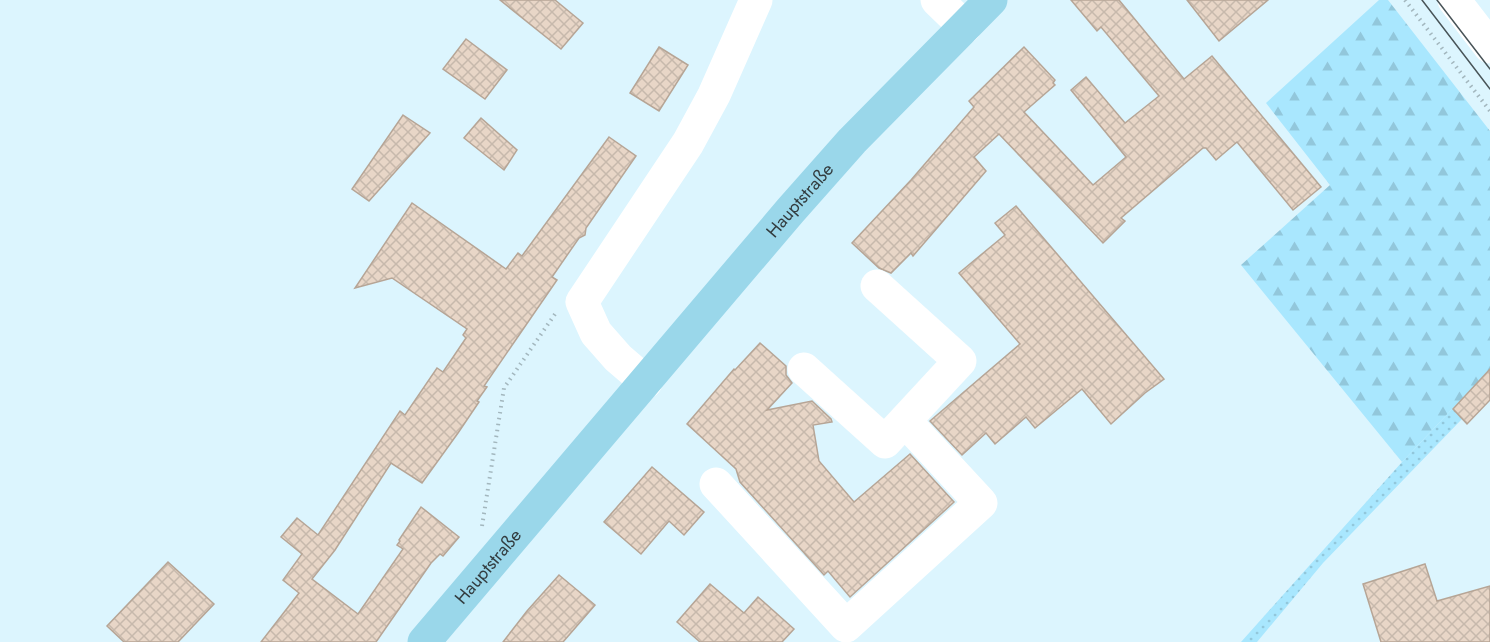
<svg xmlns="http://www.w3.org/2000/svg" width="1490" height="642" viewBox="0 0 1490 642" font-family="Jost,sans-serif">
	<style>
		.grass { fill: url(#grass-dots) }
		.forest { fill: url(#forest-firs) }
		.building { fill: url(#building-cross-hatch); stroke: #b6a596; stroke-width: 1.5 }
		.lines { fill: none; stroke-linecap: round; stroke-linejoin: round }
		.path { stroke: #a3b7be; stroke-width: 4; stroke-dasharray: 1.5 4.5; stroke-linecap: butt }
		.minor { stroke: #fff; stroke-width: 33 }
		.major { stroke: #9ad7ea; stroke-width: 33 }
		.tram { stroke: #485458; stroke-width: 1.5 }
		.labels { text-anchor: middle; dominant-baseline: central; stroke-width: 4.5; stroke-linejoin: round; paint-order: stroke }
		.street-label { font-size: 18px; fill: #333d40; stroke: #fff }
	</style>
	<defs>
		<pattern id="grass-dots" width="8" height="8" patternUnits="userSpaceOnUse" patternTransform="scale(1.5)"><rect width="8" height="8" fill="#a9e7fe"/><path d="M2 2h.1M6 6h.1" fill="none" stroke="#92c7db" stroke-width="1.8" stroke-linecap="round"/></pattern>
		<pattern id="forest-firs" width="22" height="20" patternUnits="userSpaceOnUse" patternTransform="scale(1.5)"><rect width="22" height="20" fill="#a9e7fe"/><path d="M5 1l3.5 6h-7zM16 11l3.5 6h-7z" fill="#92c7db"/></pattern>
		<pattern id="building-cross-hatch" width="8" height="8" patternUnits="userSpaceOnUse" patternTransform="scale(1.5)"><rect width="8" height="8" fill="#e8d6c7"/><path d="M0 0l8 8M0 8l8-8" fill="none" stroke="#c7b9ac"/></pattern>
	</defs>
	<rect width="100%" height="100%" fill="#dcf5fe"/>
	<!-- grass -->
	<polygon class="grass" points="1490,369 1490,390 1323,563 1257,642 1241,642 1402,462"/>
	<!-- forest -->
	<polygon class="forest" points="1379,0 1388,0 1490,131 1490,369 1402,462 1241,265 1330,185 1266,103"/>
	<!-- building -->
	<g class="building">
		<polygon points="500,0 555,0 583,23 561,49"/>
		<polygon points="1071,0 1119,0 1184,79 1212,56 1321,187 1293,210 1237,142 1216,160 1206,148 1203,148 1121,218 1125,221 1103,243 999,134 974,157 986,171 913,256 911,253 891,273 879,268 852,243 911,180 974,107 969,101 1024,47 1055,80 1053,83 1055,85 1024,112 1093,185 1126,157 1071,90 1086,77 1125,123 1159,96 1101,27 1097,31"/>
		<polygon points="1187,0 1268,0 1219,41"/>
		<polygon points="466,39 507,70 485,99 443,69"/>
		<polygon points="659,47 688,65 659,111 630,93"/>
		<polygon points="403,115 430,133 369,201 352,189"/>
		<polygon points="481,118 517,150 504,170 464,138"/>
		<polygon points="609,137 636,156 586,228 585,235 579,238 552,277 557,280 484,386 487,387 477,401 479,402 458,433 422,483 391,463 335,550 312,579 358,614 403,549 397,545 400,541 399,540 421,507 459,537 443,556 440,554 431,563 376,642 261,642 299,593 283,580 302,554 281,537 297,518 318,535 400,411 405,415 437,368 443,372 466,338 463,335 467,329 392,278 355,288 412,203 506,269 518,253 522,256"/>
		<polygon points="1016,206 1164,379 1145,393 1111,424 1082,389 1035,428 1026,417 995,444 986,433 962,455 930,421 1020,344 959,273 1005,235 995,223"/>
		<polygon points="760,343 786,366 786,375 792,383 767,410 812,401 831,419 832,422 813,425 819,461 854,502 910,454 954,502 850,597 828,571 824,575 740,482 736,469 687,424 734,369 735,370"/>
		<polygon points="1490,369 1490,400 1467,424 1453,409"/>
		<polygon points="652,467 704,512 684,535 669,521 641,554 604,522"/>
		<polygon points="168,562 214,604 178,642 124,642 107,626"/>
		<polygon points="1425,564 1437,601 1490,586 1490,642 1381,642 1363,584"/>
		<polygon points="559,575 595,605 563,642 503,642 527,611"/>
		<polygon points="710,584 744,613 758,597 794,629 782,642 700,642 677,622"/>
	</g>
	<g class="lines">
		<!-- path -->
		<g class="path">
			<polyline points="1405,0 1490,111"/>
			<polyline points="482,526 504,388 555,314"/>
		</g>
		<!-- minor -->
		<g class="minor">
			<polyline points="937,0 965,27"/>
			<polyline points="1454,0 1490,47"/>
			<polyline points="804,369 885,442 960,361 877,286"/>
			<polyline points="646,382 618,358 596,333 582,302 688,143 714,95 756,0"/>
			<polyline points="716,484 846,626 981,503 905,421"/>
		</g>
		<!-- major -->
		<path class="major" id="s1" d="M424,642L790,211L852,141L991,0"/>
		<!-- tram -->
		<g class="tram">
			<polyline points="1422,0 1490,89"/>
			<polyline points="1437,0 1490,69"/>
		</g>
	</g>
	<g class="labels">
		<!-- street labels -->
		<g class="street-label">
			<text stroke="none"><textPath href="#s1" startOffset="580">Hauptstraße</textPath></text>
			<text stroke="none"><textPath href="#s1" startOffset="99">Hauptstraße</textPath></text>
		</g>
	</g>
</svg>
